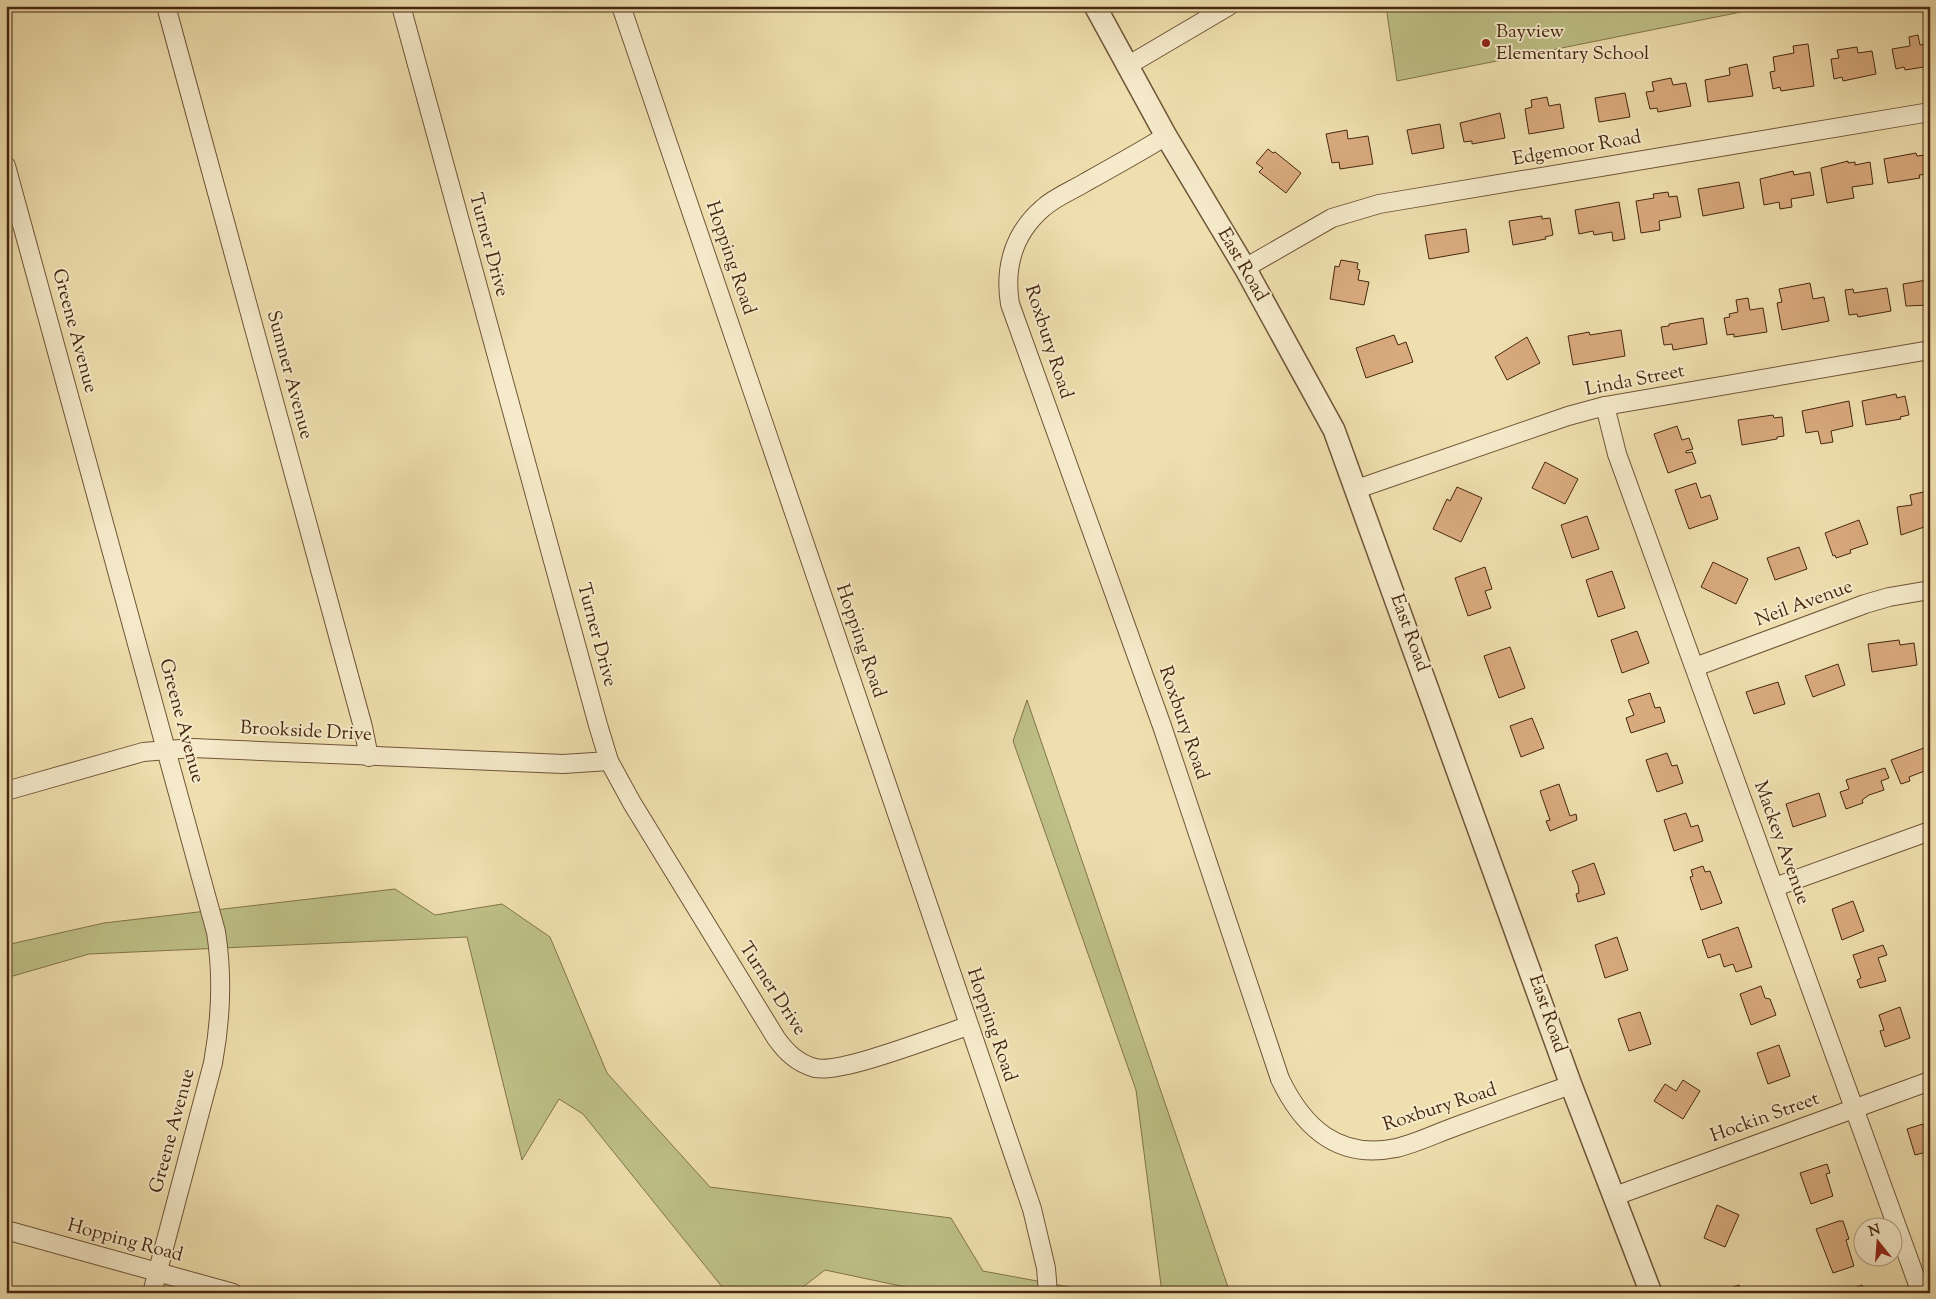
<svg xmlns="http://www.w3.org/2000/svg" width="1936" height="1299" viewBox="0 0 1936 1299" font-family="'Sorts Mill Goudy',serif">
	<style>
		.green { fill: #bec087; stroke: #82744c }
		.building { fill: #d9aa7d; stroke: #462710 }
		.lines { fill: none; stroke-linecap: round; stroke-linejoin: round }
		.minor-casing { stroke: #705538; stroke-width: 20 }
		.tertiary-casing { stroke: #705538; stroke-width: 24 }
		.minor { stroke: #f5eaca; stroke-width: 18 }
		.tertiary { stroke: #f5eaca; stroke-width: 21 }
		.poi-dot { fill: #8f2418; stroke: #f5eaca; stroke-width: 2 }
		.labels { text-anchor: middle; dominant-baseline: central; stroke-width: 4; stroke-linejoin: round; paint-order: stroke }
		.poi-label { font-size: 19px; fill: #462710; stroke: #f5eaca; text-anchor: start }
		.street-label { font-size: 19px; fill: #462710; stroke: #f5eaca }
	</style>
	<rect width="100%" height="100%" fill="#efdfae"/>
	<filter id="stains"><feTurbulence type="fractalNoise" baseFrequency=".004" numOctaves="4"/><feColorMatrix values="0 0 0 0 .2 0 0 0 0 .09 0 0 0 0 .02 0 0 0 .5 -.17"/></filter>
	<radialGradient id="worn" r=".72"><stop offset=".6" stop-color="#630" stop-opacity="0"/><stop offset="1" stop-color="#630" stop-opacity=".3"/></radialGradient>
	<!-- green -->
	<g class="green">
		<polygon points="1386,6 1771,6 1397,81"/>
		<polygon points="1027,700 1230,1293 1162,1293 1136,1090 1013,741"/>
		<polygon points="395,889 435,915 502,904 550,937 607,1073 710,1187 951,1218 983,1271 1102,1293 934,1293 825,1270 795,1293 727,1293 583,1114 559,1099 522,1160 467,937 89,954 6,978 6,945 104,923"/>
	</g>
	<!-- building -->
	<g class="building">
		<polygon points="1918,35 1920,45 1930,43 1930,66 1905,70 1904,67 1896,69 1892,49 1910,46 1909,37"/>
		<polygon points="1808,44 1814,86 1781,91 1780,87 1773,89 1770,72 1775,71 1773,57 1794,53 1793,46"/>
		<polygon points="1857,47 1858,53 1872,51 1876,74 1843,81 1842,77 1834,79 1831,59 1839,58 1837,50"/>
		<polygon points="1747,64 1753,96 1708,102 1705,80 1730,75 1729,68"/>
		<polygon points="1671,78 1673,85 1686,83 1691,106 1658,112 1657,108 1650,109 1646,92 1654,91 1652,82"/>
		<polygon points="1625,93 1630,117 1599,122 1595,98"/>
		<polygon points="1547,97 1549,106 1560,104 1564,128 1529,134 1525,109 1532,107 1531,100"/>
		<polygon points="1500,113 1505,138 1472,144 1472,141 1464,142 1460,123"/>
		<polygon points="1440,124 1444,148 1412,154 1407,130"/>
		<polygon points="1347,130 1348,139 1368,136 1373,164 1340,169 1339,162 1332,163 1326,134"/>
		<polygon points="1268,149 1273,153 1275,152 1301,173 1286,193 1259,172 1263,168 1256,163"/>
		<polygon points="1916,153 1917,156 1925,155 1929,174 1919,175 1920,178 1888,183 1884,159"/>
		<polygon points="1848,161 1848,163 1855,162 1855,165 1870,162 1873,184 1852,187 1854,198 1827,203 1821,168"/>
		<polygon points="1793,171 1794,175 1810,172 1814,195 1791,199 1792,207 1780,209 1779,202 1764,205 1760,179"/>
		<polygon points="1739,182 1744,208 1703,216 1698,189"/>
		<polygon points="1668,192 1669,197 1677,196 1681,217 1659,221 1660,230 1641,233 1636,201 1654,198 1653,194"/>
		<polygon points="1619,202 1625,239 1613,241 1612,232 1594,235 1593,231 1579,234 1575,210"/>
		<polygon points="1542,216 1542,219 1550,218 1553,235 1545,237 1546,239 1513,245 1509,221"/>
		<polygon points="1466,229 1469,252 1429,259 1425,235"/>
		<polygon points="1341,260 1358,263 1357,269 1360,270 1358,280 1369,282 1364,305 1330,299 1335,266 1339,267"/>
		<polygon points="1926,274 1930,274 1930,305 1906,306 1903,284 1927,280"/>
		<polygon points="1810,283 1813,299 1824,297 1829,321 1782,330 1777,303 1782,302 1779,289"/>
		<polygon points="1887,288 1891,311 1858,317 1857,314 1849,315 1845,290 1853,289 1854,293"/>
		<polygon points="1748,298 1750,310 1763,308 1767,332 1734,337 1734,334 1727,335 1724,318 1730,317 1729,314 1738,312 1736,300"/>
		<polygon points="1703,318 1707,344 1673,350 1672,344 1664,345 1661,327 1669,326 1669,324"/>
		<polygon points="1621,330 1625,356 1573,365 1568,336 1589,332 1590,335"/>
		<polygon points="1394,335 1398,345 1406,342 1413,362 1366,378 1356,348"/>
		<polygon points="1527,337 1540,363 1507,380 1495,357"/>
		<polygon points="1896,394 1897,398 1905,396 1909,415 1900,417 1901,419 1866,425 1862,401"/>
		<polygon points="1849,401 1853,426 1831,431 1833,442 1821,444 1818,431 1806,433 1802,411"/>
		<polygon points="1773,415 1774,418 1782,417 1784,436 1777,437 1777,439 1742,445 1738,420"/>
		<polygon points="1677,426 1682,440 1689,438 1693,449 1686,451 1686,453 1692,452 1696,463 1668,473 1654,434"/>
		<polygon points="1545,462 1578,479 1565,504 1532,488"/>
		<polygon points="1696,483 1701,498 1710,495 1718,519 1689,529 1675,490"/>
		<polygon points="1457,487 1482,498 1461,542 1433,529 1447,499 1450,501"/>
		<polygon points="1928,491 1930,525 1901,535 1897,507 1912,505 1910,495"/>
		<polygon points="1587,516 1599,549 1572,558 1561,525"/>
		<polygon points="1859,520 1868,544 1850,550 1851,553 1836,558 1835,555 1833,556 1825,533"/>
		<polygon points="1799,547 1807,569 1775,580 1767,558"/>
		<polygon points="1713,562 1748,579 1736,604 1701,587"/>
		<polygon points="1485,567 1492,589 1485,591 1491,608 1468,616 1455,578"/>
		<polygon points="1612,571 1625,608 1598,617 1586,580"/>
		<polygon points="1637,631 1649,663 1622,673 1611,640"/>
		<polygon points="1899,640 1900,645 1914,643 1917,665 1872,672 1868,644"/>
		<polygon points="1510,647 1525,688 1499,698 1484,656"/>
		<polygon points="1838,664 1845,685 1813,697 1805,676"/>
		<polygon points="1778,682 1785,704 1754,714 1746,692"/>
		<polygon points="1650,693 1655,708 1660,707 1665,722 1631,733 1626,718 1634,715 1628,700"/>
		<polygon points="1532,718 1544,748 1521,757 1510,726"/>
		<polygon points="1924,748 1930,769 1909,777 1910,781 1901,784 1891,760"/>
		<polygon points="1667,753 1672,766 1677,765 1683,783 1657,792 1646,760"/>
		<polygon points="1885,768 1889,778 1881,781 1884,790 1869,795 1862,800 1863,803 1846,809 1840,792 1849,789 1846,780"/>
		<polygon points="1559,784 1570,816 1576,814 1577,820 1550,831 1546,821 1550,820 1540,791"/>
		<polygon points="1819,793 1826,816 1793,827 1786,804"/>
		<polygon points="1686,813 1691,827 1698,825 1703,841 1674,851 1664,820"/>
		<polygon points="1594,863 1605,894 1578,902 1576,894 1579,893 1578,885 1572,871"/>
		<polygon points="1703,866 1705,872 1710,871 1722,903 1701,910 1690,877 1693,876 1691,870"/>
		<polygon points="1853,901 1864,931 1842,940 1832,909"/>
		<polygon points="1738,927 1752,967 1736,972 1733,964 1724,967 1720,954 1708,958 1702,940"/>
		<polygon points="1617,937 1628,970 1605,978 1595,945"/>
		<polygon points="1883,945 1887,955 1878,958 1886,981 1860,988 1857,980 1861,978 1853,955"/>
		<polygon points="1761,986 1765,998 1770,999 1776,1015 1751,1025 1740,994"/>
		<polygon points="1900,1007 1910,1038 1885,1047 1880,1031 1884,1030 1879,1015"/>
		<polygon points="1640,1012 1651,1044 1629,1051 1618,1019"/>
		<polygon points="1779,1045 1790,1076 1768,1084 1757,1053"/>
		<polygon points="1683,1080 1700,1091 1683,1119 1654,1101 1665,1084 1676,1091"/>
		<polygon points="1923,1124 1924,1128 1930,1126 1930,1161 1927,1152 1915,1155 1907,1129"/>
		<polygon points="1827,1164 1830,1173 1826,1174 1833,1196 1811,1204 1800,1173"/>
		<polygon points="1717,1205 1739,1215 1725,1247 1704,1238"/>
		<polygon points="1839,1221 1843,1221 1849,1239 1846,1240 1854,1266 1833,1273 1816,1229"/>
		<polygon points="1739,1285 1742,1293 1716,1293"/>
		<polygon points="1862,1285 1865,1293 1839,1293"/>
	</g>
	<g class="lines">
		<!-- minor casing -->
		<g class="minor-casing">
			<g id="minor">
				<polyline points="166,6 363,727 369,757"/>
				<path d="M401,6L598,725L609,761L632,803L776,1038C786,1052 797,1063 815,1068C841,1074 937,1036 968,1026"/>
				<polyline points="621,6 1032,1209 1046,1268 1048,1293"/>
				<polyline points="1127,66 1229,6"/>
				<path d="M1166,136C1140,152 1113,167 1086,182C1073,190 1055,197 1043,208C1014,233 1004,267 1010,304L1162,726L1280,1079C1303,1127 1338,1160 1396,1148C1417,1143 1437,1133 1457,1126C1495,1112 1533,1098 1571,1085"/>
				<path d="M6,166L216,932C223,976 221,1019 213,1063L152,1293"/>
				<polyline points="1245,268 1332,218 1379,204 1930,112"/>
				<polyline points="1605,406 1617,454 1921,1293"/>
				<polyline points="1357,489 1568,416 1605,406 1930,350"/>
				<polyline points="1695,667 1865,604 1889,597 1930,590"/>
				<polyline points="6,791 143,752 193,748 563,764 609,761"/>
				<polyline points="1775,887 1930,831"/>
				<polyline points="1615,1196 1930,1081"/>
				<polyline points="6,1230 233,1293"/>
			</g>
		</g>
		<!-- tertiary casing -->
		<g class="tertiary-casing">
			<polyline id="tertiary" points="1095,6 1166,136 1245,268 1334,430 1571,1085 1651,1293"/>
		</g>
		<!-- minor -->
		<use href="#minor" class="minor"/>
		<!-- tertiary -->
		<use href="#tertiary" class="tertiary"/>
	</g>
	<!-- markers -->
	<circle class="poi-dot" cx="1486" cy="43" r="5"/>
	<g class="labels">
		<!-- poi labels -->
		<g class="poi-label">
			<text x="1496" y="32">Bayview<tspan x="1496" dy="22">Elementary School</tspan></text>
		</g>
		<!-- street labels -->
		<g class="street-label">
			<text transform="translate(1577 149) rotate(-10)">Edgemoor Road</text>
			<text transform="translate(488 245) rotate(75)">Turner Drive</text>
			<text transform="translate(730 258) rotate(71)">Hopping Road</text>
			<text transform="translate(1242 265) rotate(60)">East Road</text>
			<text transform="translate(74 331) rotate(75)">Greene Avenue</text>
			<text transform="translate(1048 342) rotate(72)">Roxbury Road</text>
			<text transform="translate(289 375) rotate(75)">Sumner Avenue</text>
			<text transform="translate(1635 381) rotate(-11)">Linda Street</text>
			<text transform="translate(1804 604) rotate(-20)">Neil Avenue</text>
			<text transform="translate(1409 633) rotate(70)">East Road</text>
			<text transform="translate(596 635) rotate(75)">Turner Drive</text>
			<text transform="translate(860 641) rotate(71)">Hopping Road</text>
			<text transform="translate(181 721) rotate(75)">Greene Avenue</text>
			<text transform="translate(1183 723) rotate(71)">Roxbury Road</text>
			<text transform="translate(306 732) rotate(3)">Brookside Drive</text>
			<text transform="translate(1781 843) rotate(70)">Mackey Avenue</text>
			<text transform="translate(772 989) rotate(57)">Turner Drive</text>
			<text transform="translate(1547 1014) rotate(71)">East Road</text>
			<text transform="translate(991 1025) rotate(71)">Hopping Road</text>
			<text transform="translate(1440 1108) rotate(-18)">Roxbury Road</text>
			<text transform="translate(1765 1118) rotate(-20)">Hockin Street</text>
			<text transform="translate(173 1131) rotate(-75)">Greene Avenue</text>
			<text transform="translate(125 1241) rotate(15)">Hopping Road</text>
		</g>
	</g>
	<!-- margin -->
	<rect width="1936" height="1299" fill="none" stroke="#efdfae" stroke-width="25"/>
	<rect x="8" y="8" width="1921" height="1284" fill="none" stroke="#462710" stroke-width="2.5"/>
	<rect x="12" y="12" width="1911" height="1274" fill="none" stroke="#462710"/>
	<!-- north arrow -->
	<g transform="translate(1878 1242) rotate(343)"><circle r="24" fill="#f5eaca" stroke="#af9c80"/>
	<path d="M0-4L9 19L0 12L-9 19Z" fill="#8f2418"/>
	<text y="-8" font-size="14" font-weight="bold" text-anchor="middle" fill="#462710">N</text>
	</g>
	<rect width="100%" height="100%" filter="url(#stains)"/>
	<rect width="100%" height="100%" fill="url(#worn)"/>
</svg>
